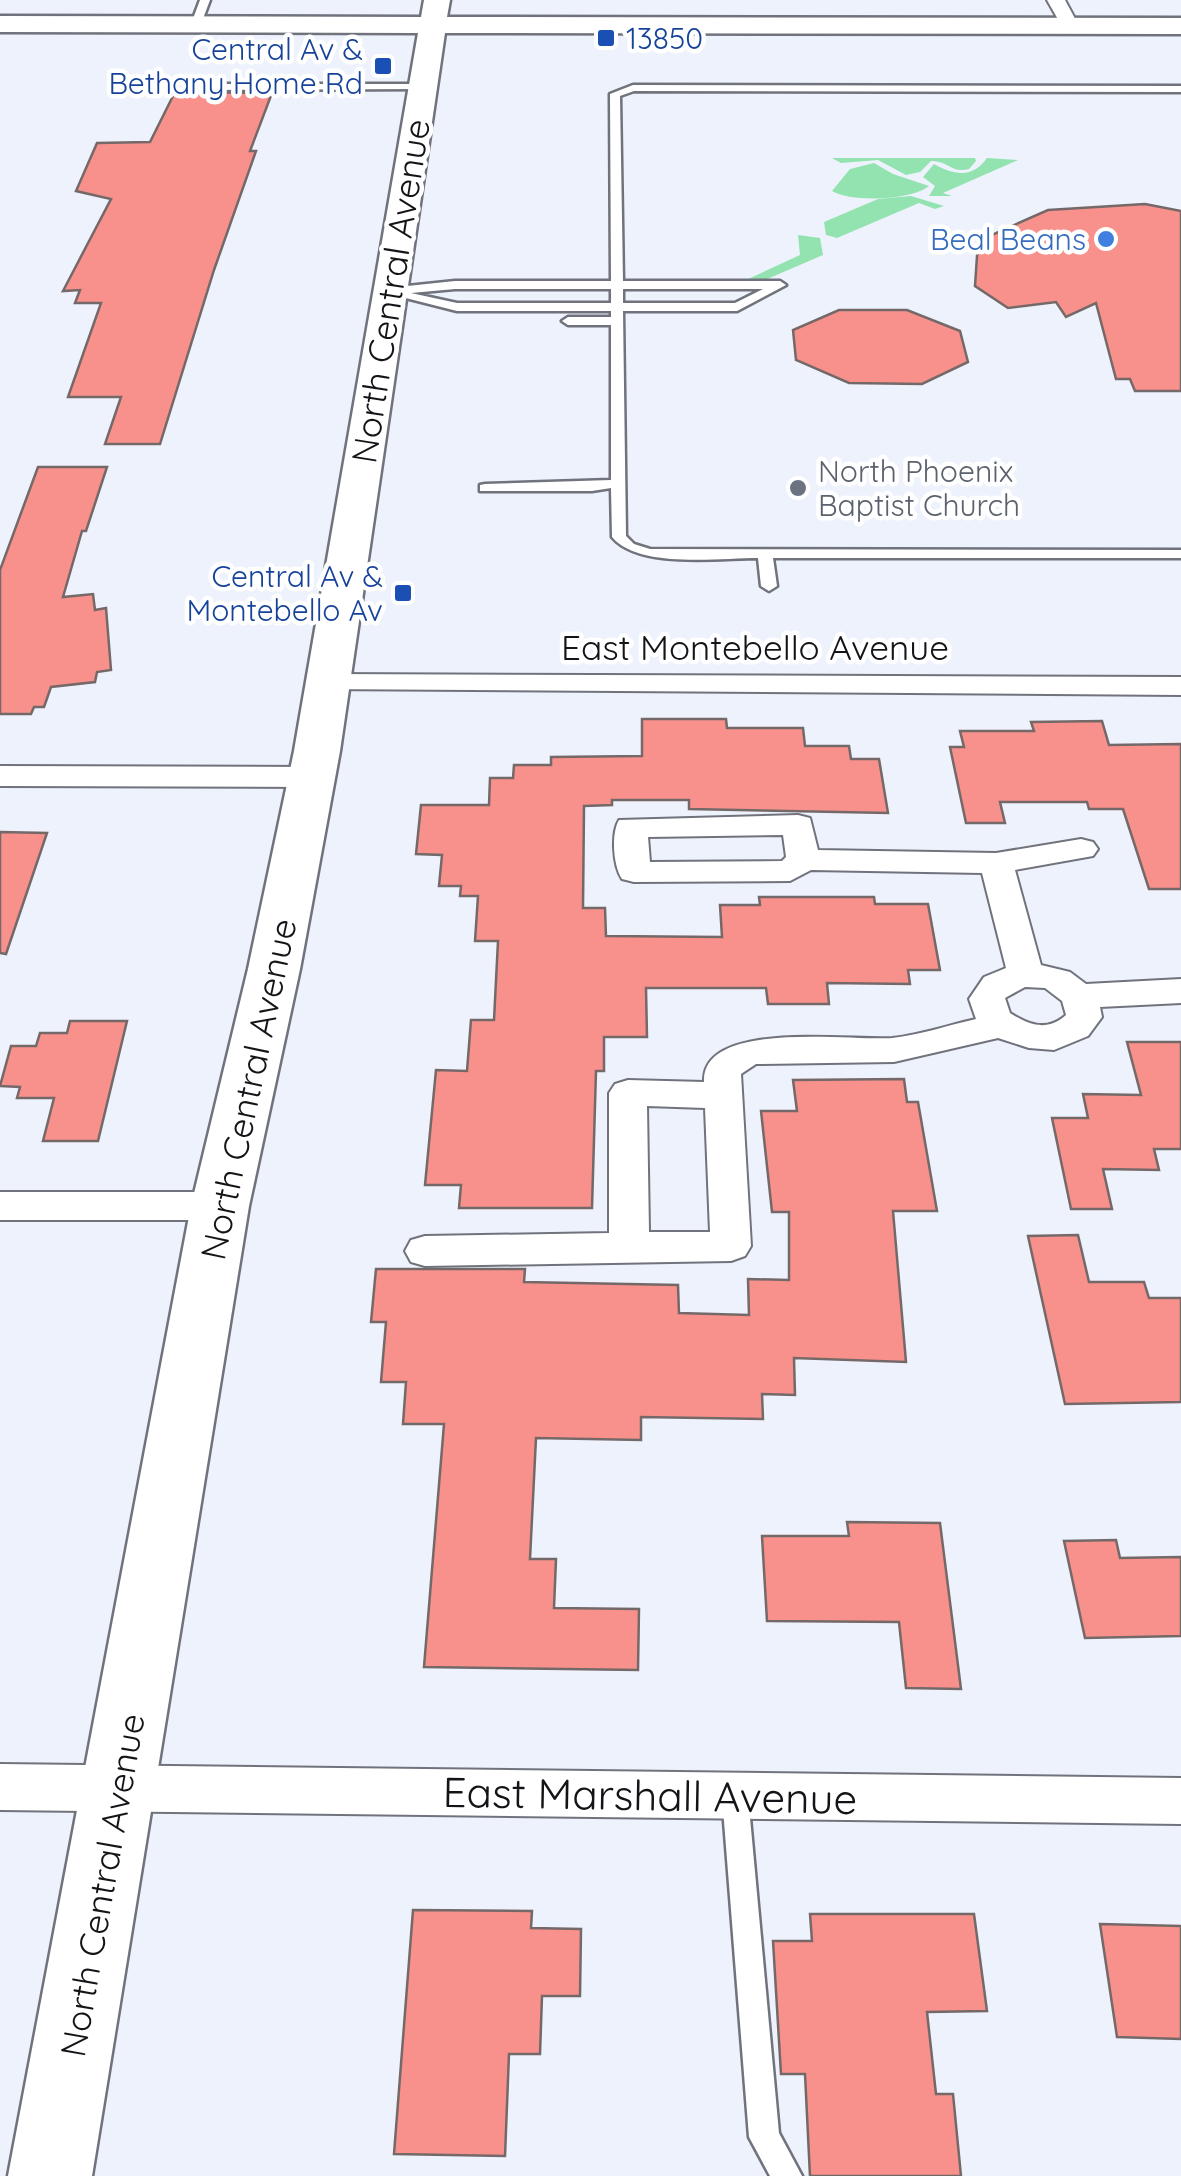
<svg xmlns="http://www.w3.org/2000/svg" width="1181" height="2176" viewBox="0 0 1181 2176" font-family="Quicksand,sans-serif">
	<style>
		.green { fill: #93e3b0 }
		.building { fill: #f8918c; stroke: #746968; stroke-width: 2.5 }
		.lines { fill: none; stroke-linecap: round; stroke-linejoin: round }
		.lane-casing { stroke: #70737c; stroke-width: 5 }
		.street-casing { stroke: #70737c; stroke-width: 4 }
		.secondary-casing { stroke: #70737c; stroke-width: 5 }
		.lane { fill: #fff; fill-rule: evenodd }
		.street { fill: #fff; fill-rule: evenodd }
		.secondary { fill: #fff; fill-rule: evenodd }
		.transit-dot { fill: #1a4fb4; stroke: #fff; stroke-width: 4 }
		.shop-dot { fill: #3f7fe0; stroke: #fff; stroke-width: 4 }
		.worship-dot { fill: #6b7280; stroke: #fff; stroke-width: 4 }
		.labels { text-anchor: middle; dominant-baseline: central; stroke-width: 9; stroke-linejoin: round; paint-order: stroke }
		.far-transit-label { font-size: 30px; fill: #164399; stroke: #fff; text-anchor: end }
		.far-shop-label { font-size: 30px; fill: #366cbe; stroke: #fff; text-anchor: end }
		.far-worship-label { font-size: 30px; fill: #5b616d; stroke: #fff; text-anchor: start }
		.street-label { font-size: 35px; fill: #131418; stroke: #fff }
		.near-street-label { font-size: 42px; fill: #131418; stroke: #fff }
	</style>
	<rect width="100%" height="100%" fill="#eef2fc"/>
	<!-- green -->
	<g class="green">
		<path d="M832,158H975L976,161L969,169C952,174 947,160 931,161L920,172L906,175L878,160L841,163Z"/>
		<path d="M987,158L1018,160L943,193L952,196H929L935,186L923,177L934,164C954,175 972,179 987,158Z"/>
		<path d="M874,163L893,174L929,186C912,200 852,203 832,191L850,169Z"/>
		<polygon points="911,196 944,206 935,209 919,203 837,238 826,235 824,222 878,199"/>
		<polygon points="798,235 820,238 823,255 765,280 746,280 800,255"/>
	</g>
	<!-- building -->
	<g class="building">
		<polygon points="175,92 272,93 250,151 256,151 214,270 160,444 105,444 121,397 68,397 101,303 75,303 80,290 63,291 111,199 76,191 97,143 150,142"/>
		<polygon points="1145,204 1181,211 1181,391 1135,391 1130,379 1116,379 1096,303 1066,317 1056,302 1008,308 975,286 978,241 1048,210"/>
		<polygon points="839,310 907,310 960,331 968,362 922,384 849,383 796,360 793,330"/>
		<polygon points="38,467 107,467 86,531 82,531 63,597 93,594 95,610 106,608 111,670 97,672 95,682 51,687 44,707 34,707 31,714 0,714 0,570"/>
		<polygon points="642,719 726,719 727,728 803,728 805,746 849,746 851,759 879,759 888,813 689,809 689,800 612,800 612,805 584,806 583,908 605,908 606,936 722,937 720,905 760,905 759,897 874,897 875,904 928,904 940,970 908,970 910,984 827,983 829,1004 768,1004 766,988 646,988 647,1037 604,1037 604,1071 596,1071 592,1208 459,1208 461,1185 425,1185 436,1070 467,1071 471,1020 494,1020 498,941 475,941 478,896 460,896 461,886 439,886 442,855 416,854 421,805 489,805 490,778 513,778 514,765 551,765 551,757 642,756"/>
		<polygon points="1102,721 1109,745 1181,744 1181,889 1149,889 1123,809 1089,809 1087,802 1000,802 1005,823 966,823 950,747 964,747 960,731 1034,731 1031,722"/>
		<polygon points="0,832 47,833 6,954 0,953"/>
		<polygon points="70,1021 127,1021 98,1141 43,1141 54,1098 17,1098 20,1087 0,1086 11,1046 36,1046 40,1033 67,1033"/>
		<polygon points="1127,1042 1181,1042 1181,1149 1154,1149 1159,1170 1103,1169 1112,1209 1071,1209 1052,1118 1088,1118 1083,1094 1141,1095"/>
		<polygon points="904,1079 907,1102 918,1102 937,1211 893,1211 906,1362 794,1358 795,1395 762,1394 763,1419 641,1417 641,1440 536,1438 530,1559 556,1559 554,1608 639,1609 638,1670 424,1667 444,1424 403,1424 406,1382 381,1382 386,1322 371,1322 376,1269 525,1269 524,1282 678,1285 679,1313 749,1315 748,1279 789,1280 789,1212 772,1212 761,1111 797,1111 793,1080"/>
		<polygon points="1078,1235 1089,1282 1144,1282 1149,1298 1181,1298 1181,1402 1065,1404 1028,1236"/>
		<polygon points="847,1522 940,1523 961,1689 906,1688 899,1622 767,1621 762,1536 849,1536"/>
		<polygon points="1116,1540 1120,1558 1181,1557 1181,1636 1085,1638 1064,1541"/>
		<polygon points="413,1910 532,1911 531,1928 581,1929 580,1996 542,1996 540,2054 509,2054 505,2156 394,2154"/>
		<polygon points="810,1914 974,1914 987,2011 927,2012 936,2094 953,2094 961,2176 810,2176 805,2074 781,2074 773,1941 812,1941"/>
		<polygon points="1100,1924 1181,1926 1181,2039 1117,2037"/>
	</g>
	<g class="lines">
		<!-- lane casing -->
		<g class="lane-casing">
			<g id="lane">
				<polygon points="200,0 210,0 201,24 196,27 191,24"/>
				<polygon points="423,84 427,89 194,90 189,87 194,84"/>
				<path d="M633,85L1181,86V92L634,91L620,96L623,281H780L786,285L737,311H623L626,536L634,544L650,549L1181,550V558H773L777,586L769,591L761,586L758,558C718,558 639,569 612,537L611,488L592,491H480V485L485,484L611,480V325H568L562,321L568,317H611V311H457L382,292L388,288L455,281H611L610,94ZM455,289H611V303H457L411,293ZM623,289H763L735,303H623Z"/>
				<polygon points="735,1784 745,1787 748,1796 779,2133 802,2176 770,2176 749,2137 722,1796 725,1787"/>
			</g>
		</g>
		<!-- street casing -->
		<g class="street-casing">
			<g id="street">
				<polygon points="1047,0 1065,0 1079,26 1076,30 1064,30"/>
				<polygon points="329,674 1181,677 1181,695 318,689 314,683 318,677"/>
				<polygon points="0,766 312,767 323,770 328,777 323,784 312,787 0,786"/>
				<path d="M798,815L810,818L818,850L996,853L1081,839L1093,842L1098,849L1093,856L1015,870L1041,965L1070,972L1086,984L1181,979V1003L1100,1007L1102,1017L1088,1036L1054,1050L1029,1048L998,1038L894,1062L756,1064L741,1074L751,1246L745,1256L731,1261L425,1266L411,1262L405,1251L411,1240L425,1236L609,1233V1093L615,1084L628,1080L704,1082C701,1019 851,1041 892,1038C920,1035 949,1025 976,1019L969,999L984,977L1006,968L982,873L811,870L790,881L634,882L622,879C613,866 611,833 619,820ZM783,835L786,857L782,861L650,862L648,837ZM1025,987L1045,988L1062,1001L1066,1015C1047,1032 1029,1025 1010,1013L1005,998ZM647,1106L705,1108L710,1232H649Z"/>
				<polygon points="0,1192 220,1192 234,1196 240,1206 234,1216 220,1220 0,1220"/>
				<polygon points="0,1764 1181,1778 1181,1824 0,1810"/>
			</g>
		</g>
		<!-- secondary casing -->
		<g class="secondary-casing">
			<polygon id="secondary" points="424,0 450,0 447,17 1181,18 1181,34 445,33 340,751 300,969 249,1206 92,2176 8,2176 191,1206 248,969 294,751 418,33 0,32 0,16 421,17"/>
		</g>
		<!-- lane -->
		<use href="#lane" class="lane"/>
		<!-- street -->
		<use href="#street" class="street"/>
		<!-- secondary -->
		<use href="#secondary" class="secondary"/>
	</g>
	<!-- markers -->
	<g class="transit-dot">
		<rect x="596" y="28" width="20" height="20" rx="5"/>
		<rect x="373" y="56" width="20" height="20" rx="5"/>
		<rect x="393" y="583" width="20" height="20" rx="5"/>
	</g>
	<circle class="shop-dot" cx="1106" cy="239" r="10"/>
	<circle class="worship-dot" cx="798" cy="488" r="10"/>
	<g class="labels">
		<!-- far-transit labels -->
		<g class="far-transit-label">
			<text x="626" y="38" text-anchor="start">13850</text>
			<text x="363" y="49">Central Av &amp;<tspan x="363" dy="34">Bethany Home Rd</tspan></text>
			<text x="383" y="576">Central Av &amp;<tspan x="383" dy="34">Montebello Av</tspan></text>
		</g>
		<!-- far-shop labels -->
		<g class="far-shop-label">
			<text x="1086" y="239">Beal Beans</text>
		</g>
		<!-- far-worship labels -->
		<g class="far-worship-label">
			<text x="818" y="471">North Phoenix<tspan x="818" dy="34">Baptist Church</tspan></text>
		</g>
		<!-- street labels -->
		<g class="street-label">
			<text transform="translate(390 291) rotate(-81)">North Central Avenue</text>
			<text x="755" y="647">East Montebello Avenue</text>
			<text transform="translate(248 1089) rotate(-78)">North Central Avenue</text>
			<text transform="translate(102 1885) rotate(-80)">North Central Avenue</text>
		</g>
		<!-- near-street labels -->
		<g class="near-street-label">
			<text transform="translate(650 1795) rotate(1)">East Marshall Avenue</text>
		</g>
	</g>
</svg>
